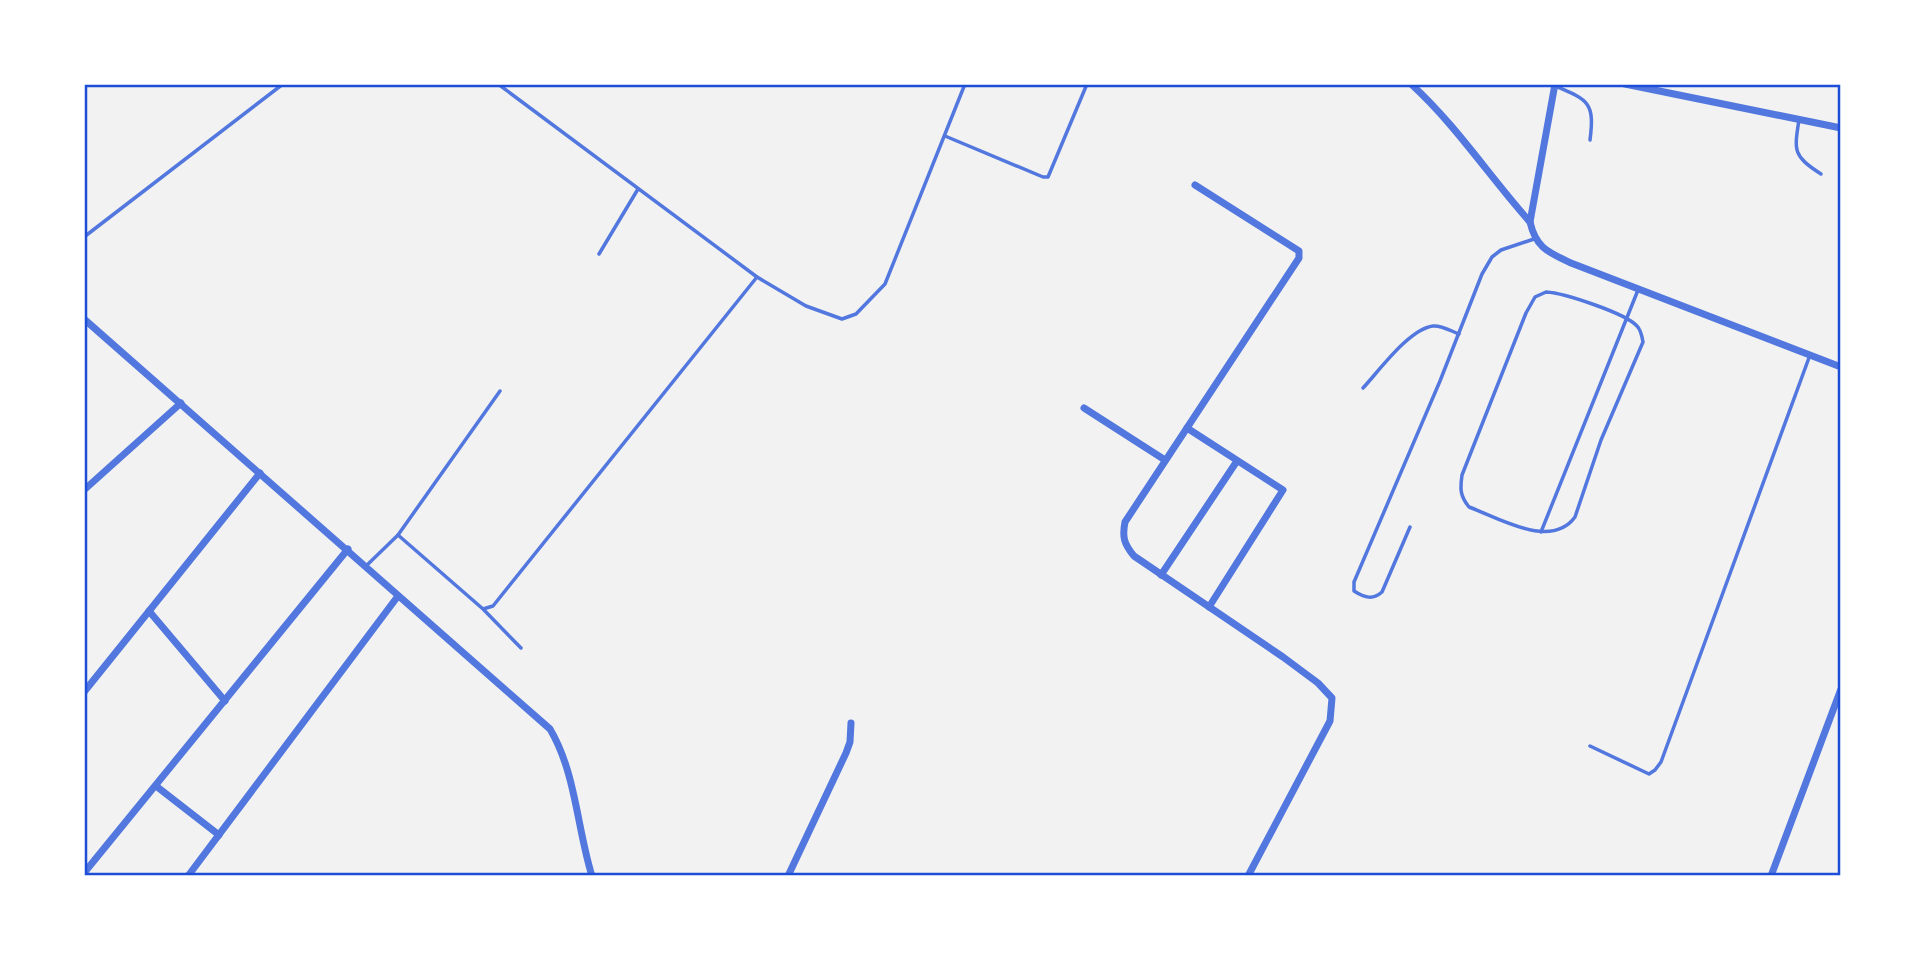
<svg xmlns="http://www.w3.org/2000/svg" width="1925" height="960" viewBox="0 0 1925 960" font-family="Lato,sans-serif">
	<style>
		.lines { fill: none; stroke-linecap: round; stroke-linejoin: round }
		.service { stroke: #5277de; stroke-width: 3.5 }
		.minor { stroke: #5277de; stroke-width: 7 }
		.neatline { fill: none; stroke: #1d4ed8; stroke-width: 2.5 }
	</style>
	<rect width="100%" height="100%" fill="#f2f2f2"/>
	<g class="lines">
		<!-- service -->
		<g class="service">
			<polyline points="498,84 757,277 806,306 842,319 856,314 885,284 965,84"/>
			<path d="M1555,86C1588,100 1595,102 1590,140"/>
			<path d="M1799,120C1794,151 1793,156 1821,174"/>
			<polyline points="945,136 1043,177 1048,177 1087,84"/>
			<polyline points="84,237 283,84"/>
			<polyline points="599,254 638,189"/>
			<path d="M1546,292C1564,293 1625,313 1637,326C1641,330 1642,336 1643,342L1601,440L1575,517C1551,550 1499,518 1469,507C1460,496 1460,489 1462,475L1526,313L1535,297Z"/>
			<path d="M1363,388C1379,371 1409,329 1433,326C1441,325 1451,331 1459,334"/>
			<path d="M1410,527L1382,592C1373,600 1365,598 1354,591V582L1440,381L1482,274L1492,257L1501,250L1534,239"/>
			<polyline points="1541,532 1638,290"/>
			<polyline points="398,535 500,391"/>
			<polyline points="366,566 398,535 483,609 493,606 757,277"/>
			<polyline points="484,610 521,648"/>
			<polyline points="1590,746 1649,774 1655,770 1661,762 1810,355"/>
		</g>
		<!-- minor -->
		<g class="minor">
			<path d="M1411,84C1456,125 1489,176 1530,222"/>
			<path d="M1555,84L1530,222C1536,248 1548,252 1571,263L1841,367"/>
			<polyline points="1625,84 1841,128"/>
			<path d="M1195,185L1299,251V258L1125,522C1122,537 1124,544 1134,556L1283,657L1318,683L1332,698L1330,721L1248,876"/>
			<path d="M84,319L550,729C576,773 577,828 592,876"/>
			<polyline points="1084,408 1165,460"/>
			<polyline points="1187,428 1283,490 1209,607"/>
			<polyline points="84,490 181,403"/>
			<polyline points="1161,575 1237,461"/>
			<polyline points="149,611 225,701"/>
			<polyline points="84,692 260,473"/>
			<polyline points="156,786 219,835"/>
			<polyline points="84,873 348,549"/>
			<polyline points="188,876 398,596"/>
			<polyline points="788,876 846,753 850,742 851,723"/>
			<polyline points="1771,876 1841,689"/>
		</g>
	</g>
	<!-- border -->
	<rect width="1925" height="960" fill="none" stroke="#ffffff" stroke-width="172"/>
	<rect x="86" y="86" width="1753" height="788" class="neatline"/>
</svg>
